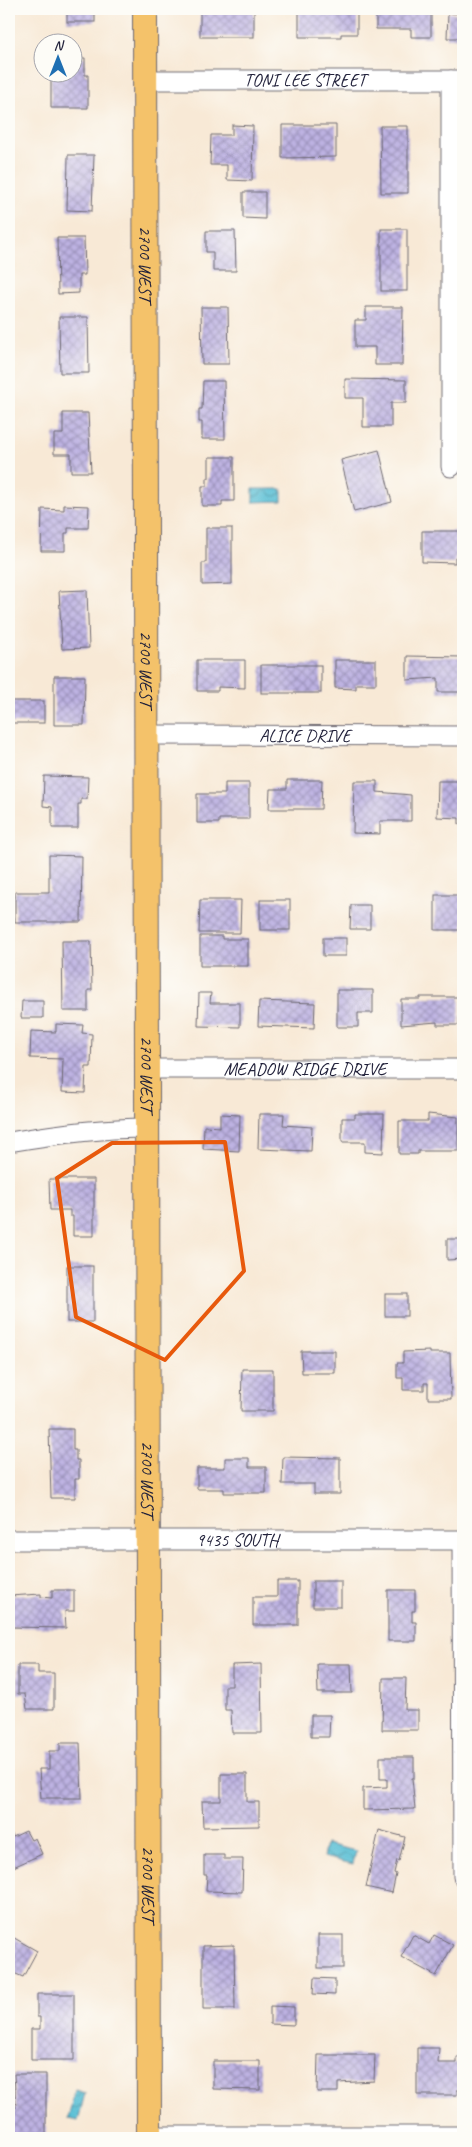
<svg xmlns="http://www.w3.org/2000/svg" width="472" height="2147" viewBox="0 0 472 2147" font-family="Caveat,sans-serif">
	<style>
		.water { fill: url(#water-waves); stroke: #3c7088 }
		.building { fill: url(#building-cross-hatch) }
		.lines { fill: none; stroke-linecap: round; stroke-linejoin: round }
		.minor-casing { stroke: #6d6871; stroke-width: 21 }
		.major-casing { stroke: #6d6871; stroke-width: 26 }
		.minor { stroke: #fff; stroke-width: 19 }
		.major { stroke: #f4c26a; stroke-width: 24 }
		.marked { fill: none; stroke: #e8590c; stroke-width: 4; stroke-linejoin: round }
		.labels { text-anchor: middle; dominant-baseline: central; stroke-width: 4.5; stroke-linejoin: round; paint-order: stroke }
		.street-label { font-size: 18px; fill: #22223b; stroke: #fdfcf7 }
	</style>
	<defs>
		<pattern id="water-waves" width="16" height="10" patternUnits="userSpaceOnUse" patternTransform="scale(1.25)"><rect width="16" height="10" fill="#57bed4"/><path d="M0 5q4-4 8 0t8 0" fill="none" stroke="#489aad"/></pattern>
		<pattern id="building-cross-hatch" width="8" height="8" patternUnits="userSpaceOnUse" patternTransform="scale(1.25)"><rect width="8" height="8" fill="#bdb2e2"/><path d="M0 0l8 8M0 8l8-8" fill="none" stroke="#9990b8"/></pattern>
	</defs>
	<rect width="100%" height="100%" fill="#fdfcf7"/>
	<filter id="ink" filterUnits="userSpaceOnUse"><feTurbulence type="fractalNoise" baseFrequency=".02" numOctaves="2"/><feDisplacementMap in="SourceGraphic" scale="10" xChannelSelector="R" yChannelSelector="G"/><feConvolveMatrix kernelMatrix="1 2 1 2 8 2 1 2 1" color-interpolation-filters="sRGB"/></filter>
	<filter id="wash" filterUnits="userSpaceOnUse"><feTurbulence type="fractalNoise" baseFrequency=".0096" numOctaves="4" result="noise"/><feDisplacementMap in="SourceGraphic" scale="20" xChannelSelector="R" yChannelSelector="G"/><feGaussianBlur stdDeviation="1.12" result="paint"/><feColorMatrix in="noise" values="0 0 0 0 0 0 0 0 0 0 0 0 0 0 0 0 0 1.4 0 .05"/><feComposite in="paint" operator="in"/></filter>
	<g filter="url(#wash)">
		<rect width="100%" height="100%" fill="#f8e9d6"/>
		<!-- water -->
		<g class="water">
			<polygon points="253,489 282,489 282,501 253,502"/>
			<polygon points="326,1844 356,1851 353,1864 323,1857"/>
			<polygon points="75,2090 85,2093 78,2121 68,2119"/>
		</g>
		<g id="blocks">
			<!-- building -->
			<g class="building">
				<rect x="67" y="9" width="28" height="13"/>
				<rect x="200" y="9" width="54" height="28"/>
				<polygon points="299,9 357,9 357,34 341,34 341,37 299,37"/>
				<polygon points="376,9 431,9 431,37 411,37 411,29 376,29"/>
				<polygon points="448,13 463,14 463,38 447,38"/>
				<polygon points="72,58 85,58 85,75 88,75 88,108 51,108 51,72 72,72"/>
				<polygon points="232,125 253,126 252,181 227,180 227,165 210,165 211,135 232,135"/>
				<polygon points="282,125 336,125 336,157 282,158"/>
				<polygon points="380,126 408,126 408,193 381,193"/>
				<polygon points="68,155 94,155 92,211 67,210"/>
				<polygon points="243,192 265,192 265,219 243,218"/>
				<rect x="381" y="229" width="26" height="62"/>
				<polygon points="206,231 235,231 236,271 213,271 213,252 206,252"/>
				<polygon points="57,238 84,238 85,275 79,275 79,293 58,294"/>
				<polygon points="201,307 228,307 229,364 202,364"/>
				<polygon points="366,307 403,307 402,365 375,365 375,347 355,347 355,320 366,320"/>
				<polygon points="59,317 88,317 89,373 60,373"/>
				<polygon points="345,379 406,380 406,403 391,403 391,427 363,427 363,398 345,398"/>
				<polygon points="203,381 224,381 225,439 202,439 202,422 199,422 199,409 202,409"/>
				<polygon points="63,413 88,413 91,472 71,472 71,454 54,454 54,434 63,434"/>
				<polygon points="379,450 392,502 354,512 341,460"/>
				<polygon points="209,457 234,457 234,501 222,501 222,506 202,506 202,486 207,486 207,478 209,478"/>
				<polygon points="64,505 89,506 88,528 68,528 68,533 65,533 65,551 41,551 42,509 64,510"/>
				<polygon points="206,528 232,528 232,584 202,585 202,563 206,563"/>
				<polygon points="422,531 463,531 463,557 455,557 455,563 422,562"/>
				<polygon points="87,590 89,648 62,649 59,591"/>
				<polygon points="407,656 462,657 462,692 438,692 438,678 407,680"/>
				<polygon points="197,660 245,660 245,688 218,687 218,691 197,691"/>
				<polygon points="335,660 376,660 376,684 356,684 356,689 335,688"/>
				<rect x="261" y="665" width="60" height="28"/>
				<polygon points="54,676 85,676 84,725 54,725"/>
				<rect x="9" y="701" width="35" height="22"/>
				<polygon points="44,776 88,777 87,799 81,799 81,804 78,804 78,828 52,828 52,807 43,806"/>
				<polygon points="287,780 322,780 321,809 269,809 270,789 287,789"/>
				<polygon points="354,781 377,781 377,792 411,795 411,821 380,821 380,834 353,833"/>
				<polygon points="438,781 463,781 463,824 459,824 459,818 437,817"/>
				<polygon points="225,783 249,783 249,819 219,819 219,823 197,823 197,794 225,794"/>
				<polygon points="49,855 82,856 81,922 15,922 15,892 49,892"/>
				<rect x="435" y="895" width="28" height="35"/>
				<polygon points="200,900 241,900 240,933 199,933"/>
				<rect x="260" y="900" width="30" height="30"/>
				<polygon points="351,905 370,905 370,929 350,929"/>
				<polygon points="200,936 222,936 222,939 248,939 248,966 200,966"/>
				<rect x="323" y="938" width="23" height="18"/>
				<polygon points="62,941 91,941 92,990 88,990 88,1011 63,1011"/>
				<polygon points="337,990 373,990 373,1013 358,1013 358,1027 337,1027"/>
				<polygon points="199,993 211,993 210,1003 240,1003 240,1027 198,1026"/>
				<polygon points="420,997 460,997 459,1025 437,1025 437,1022 401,1025 401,999 420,999"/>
				<polygon points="22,1001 43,1001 43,1018 21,1018"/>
				<polygon points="259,1001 315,1003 314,1028 258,1026"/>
				<polygon points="56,1024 83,1025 82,1033 92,1034 91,1067 86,1067 85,1093 62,1092 63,1059 30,1058 31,1031 56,1032"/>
				<polygon points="220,1114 240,1115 239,1151 203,1149 204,1126 220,1127"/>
				<polygon points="259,1114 284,1114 283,1125 312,1127 311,1151 258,1149"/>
				<polygon points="355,1114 384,1114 383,1153 365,1152 365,1142 342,1142 342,1118 355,1118"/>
				<polygon points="428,1114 458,1117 458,1151 418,1151 418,1154 399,1154 399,1121 428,1121"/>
				<polygon points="49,1179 94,1179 94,1236 73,1236 73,1216 70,1216 70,1210 50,1210"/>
				<polygon points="447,1239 463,1239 463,1259 447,1260"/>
				<rect x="67" y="1266" width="26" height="56"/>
				<rect x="385" y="1294" width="22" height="22"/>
				<polygon points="301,1351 335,1351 335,1373 302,1373"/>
				<polygon points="430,1351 430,1353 450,1353 451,1399 428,1399 428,1383 424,1383 424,1390 403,1390 403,1378 397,1378 397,1363 403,1363 403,1352"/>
				<polygon points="242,1369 273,1369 273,1411 241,1411"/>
				<polygon points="49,1429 73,1429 73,1450 76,1450 76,1460 79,1460 79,1479 75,1479 75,1498 51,1498"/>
				<polygon points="283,1457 340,1458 340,1494 314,1494 314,1484 282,1484"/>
				<polygon points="225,1458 249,1458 249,1467 266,1467 266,1493 224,1493 224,1489 197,1489 197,1468 225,1468"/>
				<polygon points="277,1581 298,1581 298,1625 253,1625 253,1597 277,1597"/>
				<rect x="313" y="1581" width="28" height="26"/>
				<polygon points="52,1590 74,1590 74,1611 65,1611 66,1628 11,1627 10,1596 41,1594 41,1597 52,1598"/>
				<polygon points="388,1590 415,1590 415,1611 412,1611 412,1622 416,1622 416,1641 388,1641"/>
				<polygon points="261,1664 262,1733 232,1733 231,1710 225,1710 225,1686 232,1686 232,1665"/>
				<polygon points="317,1664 351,1664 352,1693 318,1693"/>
				<polygon points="18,1665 38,1665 38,1673 54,1673 54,1709 27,1709 25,1694 18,1694"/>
				<polygon points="383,1678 406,1678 405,1710 418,1710 418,1730 382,1730"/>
				<polygon points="311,1715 330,1715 329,1737 311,1737"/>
				<polygon points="60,1743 80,1743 82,1798 41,1798 39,1769 49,1769 49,1751 60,1751"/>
				<polygon points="380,1757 414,1757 414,1778 412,1778 415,1809 363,1810 363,1788 387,1787 387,1779 380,1779"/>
				<polygon points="221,1774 247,1774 247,1802 259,1802 259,1826 203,1827 202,1801 221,1801"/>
				<polygon points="9,1828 13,1837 26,1831 31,1840 35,1838 42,1854 9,1869"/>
				<polygon points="379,1830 405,1837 399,1861 397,1860 394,1873 396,1874 392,1893 366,1887"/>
				<polygon points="204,1855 224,1855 224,1859 243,1859 242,1892 206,1891 207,1875 204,1875"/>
				<polygon points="9,1935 37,1951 23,1977 9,1971"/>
				<rect x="318" y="1935" width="25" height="33"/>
				<polygon points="413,1935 429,1944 434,1935 453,1945 436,1976 401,1957"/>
				<polygon points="234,1945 235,2009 203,2009 203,1946"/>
				<polygon points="314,1978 335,1979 335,1995 313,1994"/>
				<polygon points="37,1994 74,1994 74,2060 31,2060 31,2029 40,2029 40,2017 37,2017"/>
				<polygon points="270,2006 294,2007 294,2025 270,2024"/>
				<polygon points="417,2048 439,2048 438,2063 457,2063 457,2057 463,2057 463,2090 457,2090 457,2095 417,2095"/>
				<polygon points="318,2055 375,2055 374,2081 338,2083 338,2092 317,2092"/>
				<polygon points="213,2061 260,2061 260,2090 213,2089"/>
				<polygon points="14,2074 46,2074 46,2138 10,2138 10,2108 16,2108"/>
			</g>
		</g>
	</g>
	<g filter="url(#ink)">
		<use href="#blocks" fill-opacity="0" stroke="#6d6871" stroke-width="1"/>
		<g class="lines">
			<!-- minor casing -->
			<g class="minor-casing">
				<g id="minor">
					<path id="s1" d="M146,80H462"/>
					<polyline points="451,80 451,467"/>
					<path id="s2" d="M146,735L463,736"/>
					<path id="s3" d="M147,1069H463"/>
					<path d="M9,1142C55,1134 101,1128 148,1128"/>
					<path id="s4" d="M9,1540H463"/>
					<polyline points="462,1540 463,1877"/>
					<polyline points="149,2136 463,2136"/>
				</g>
			</g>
			<!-- major casing -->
			<g class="major-casing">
				<g id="major">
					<path id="s5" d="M145,9L149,2138"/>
				</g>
			</g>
			<!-- minor -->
			<use href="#minor" class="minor"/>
			<!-- major -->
			<use href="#major" class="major"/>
		</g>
	</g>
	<!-- marked area -->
	<path class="marked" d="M225,1142L244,1271L165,1360L76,1317L57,1178L112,1143Z"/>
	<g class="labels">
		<!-- street labels -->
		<g class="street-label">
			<text stroke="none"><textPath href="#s1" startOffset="159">TONI LEE STREET</textPath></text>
			<text stroke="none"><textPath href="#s5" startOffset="255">2700 WEST</textPath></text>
			<text stroke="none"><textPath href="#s5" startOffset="660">2700 WEST</textPath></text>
			<text stroke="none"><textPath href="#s2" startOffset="159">ALICE DRIVE</textPath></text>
			<text stroke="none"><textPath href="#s3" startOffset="158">MEADOW RIDGE DRIVE</textPath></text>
			<text stroke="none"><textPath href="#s5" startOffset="1065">2700 WEST</textPath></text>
			<text stroke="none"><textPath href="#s5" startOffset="1470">2700 WEST</textPath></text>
			<text stroke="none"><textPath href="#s4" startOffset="228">9435 SOUTH</textPath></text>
			<text stroke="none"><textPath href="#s5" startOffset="1875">2700 WEST</textPath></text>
		</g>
	</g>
	<!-- margin -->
	<rect width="472" height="2147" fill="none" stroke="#fdfcf7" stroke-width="30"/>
	<!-- north arrow -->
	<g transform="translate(58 58)"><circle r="24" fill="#fdfcf7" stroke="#a5a5ac"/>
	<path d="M0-4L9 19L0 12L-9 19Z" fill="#1f6fb2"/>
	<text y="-8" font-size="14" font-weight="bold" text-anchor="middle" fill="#22223b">N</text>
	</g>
</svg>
